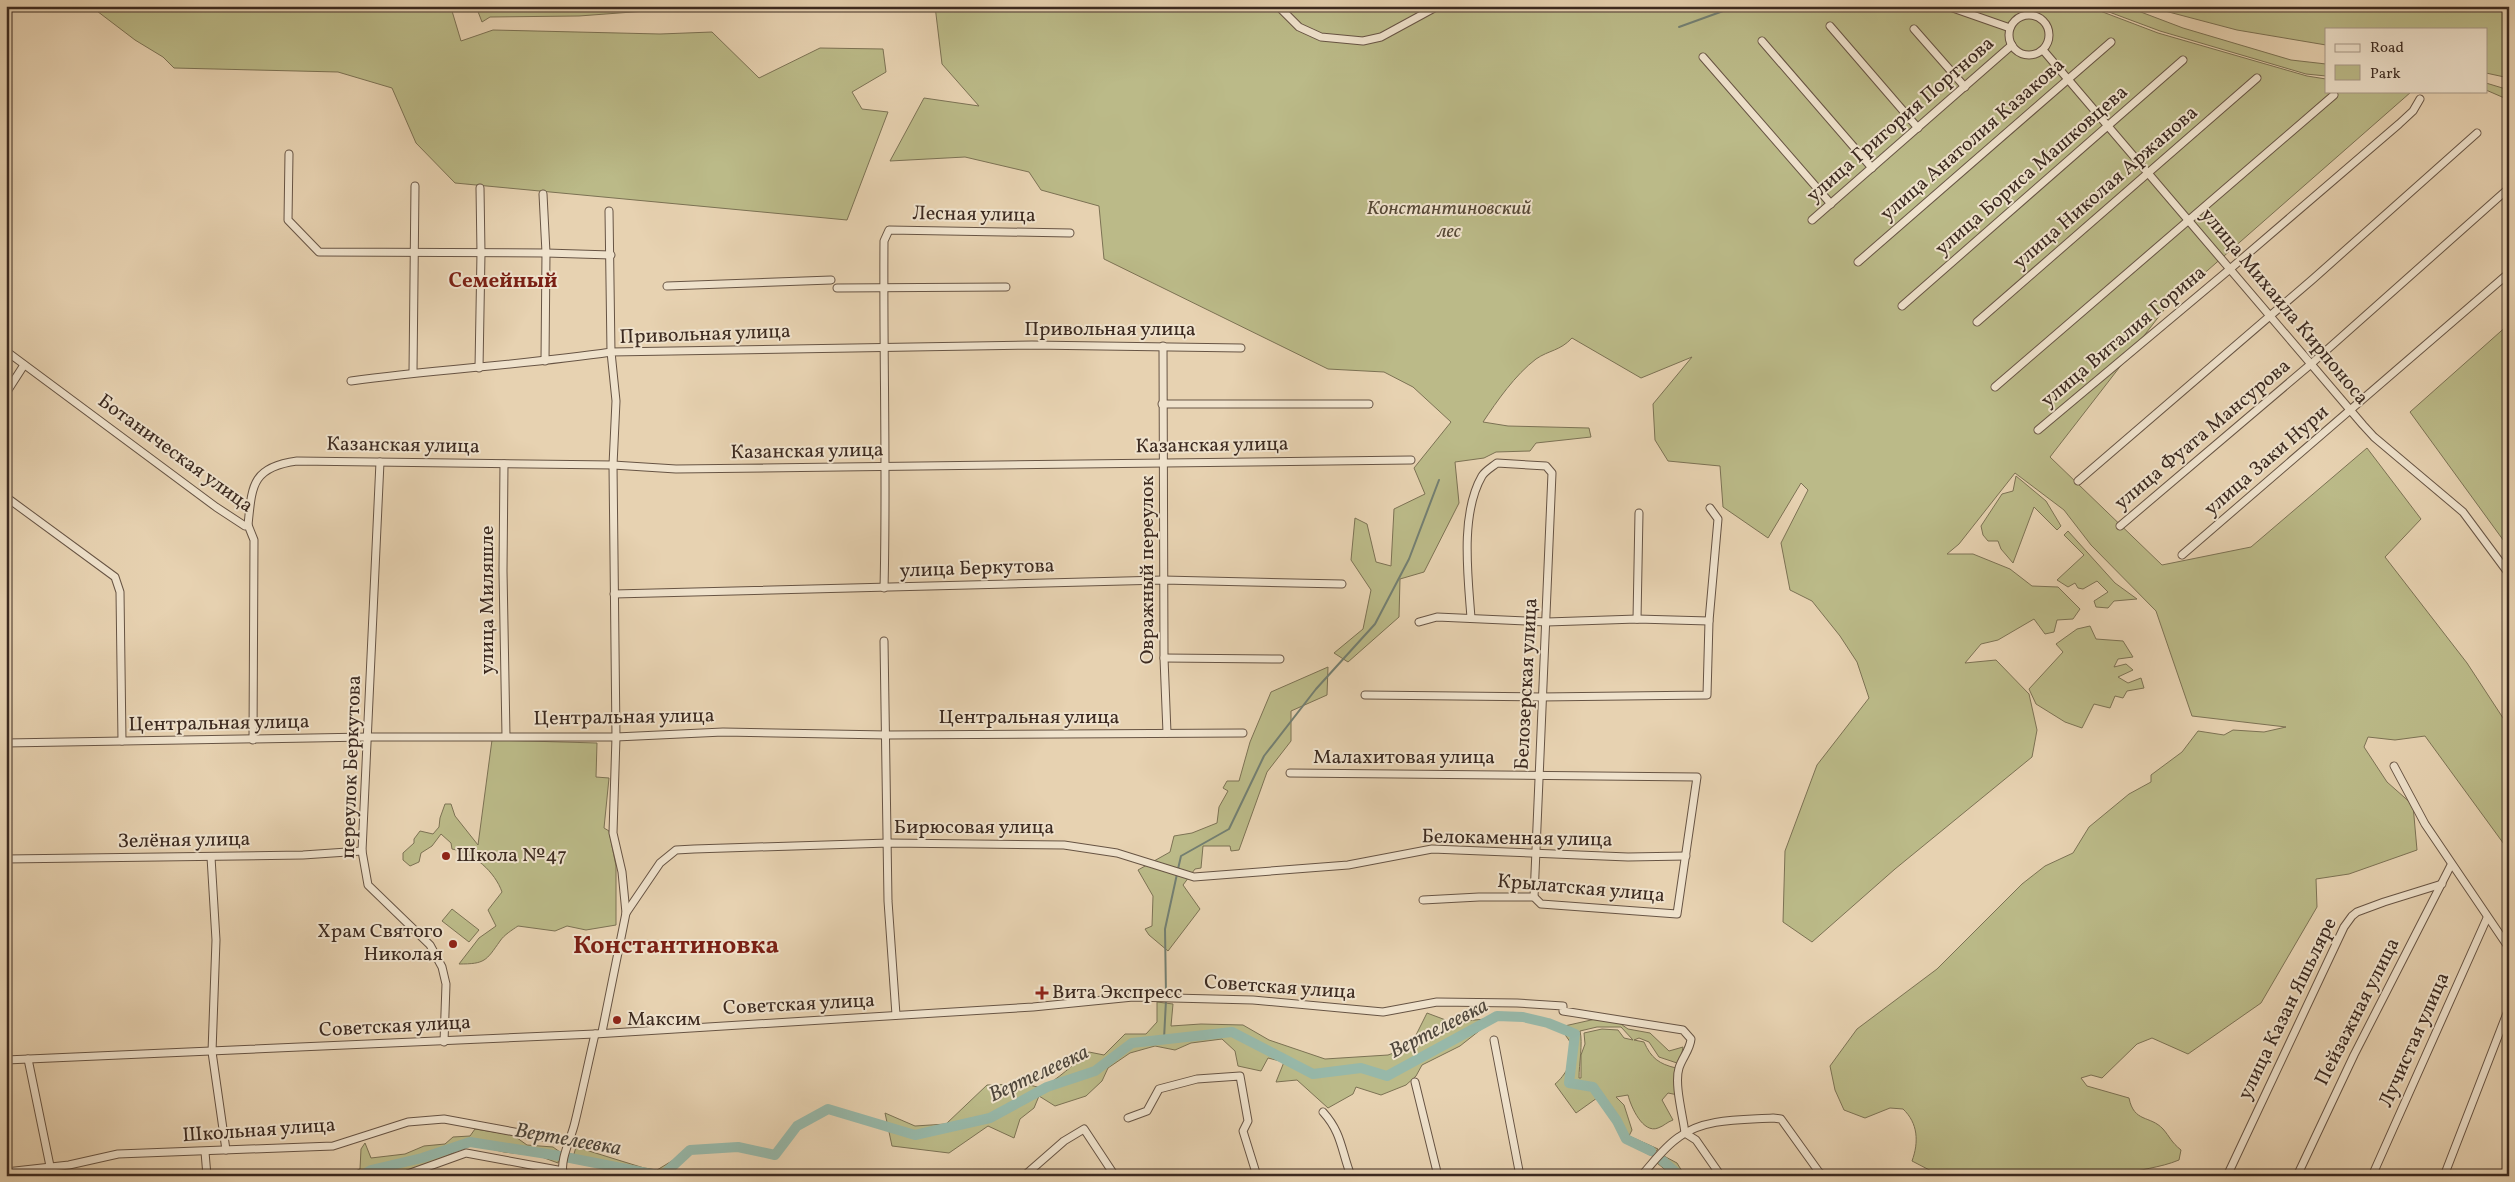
<svg xmlns="http://www.w3.org/2000/svg" width="2515" height="1182" viewBox="0 0 2515 1182" font-family="Vollkorn,serif">
	<style>
		.green { fill: #bbba88; stroke: #7c7254; fill-rule: evenodd }
		.lines { fill: none; stroke-linecap: round; stroke-linejoin: round }
		.stream { stroke: #737f72; stroke-width: 2 }
		.river { stroke: #97b8a9; stroke-width: 10 }
		.minor-casing { stroke: #675444; stroke-width: 9 }
		.minor { stroke: #efe2cc; stroke-width: 7 }
		.poi-dot { fill: #8f2418; stroke: #efe2cc; stroke-width: 2 }
		.labels { text-anchor: middle; dominant-baseline: central; stroke-width: 4; stroke-linejoin: round; paint-order: stroke }
		.street-label { font-size: 20px; fill: #3c2a20; stroke: #efe2cc }
		.park-label { font-size: 20px; font-style: italic; fill: #554735; stroke: #efe2cc }
		.poi-label { font-size: 20px; fill: #3c2a20; stroke: #efe2cc; text-anchor: start }
		.neighbourhood-label { font-size: 21px; font-weight: bold; fill: #7a1f14; stroke: #efe2cc }
		.water-label { font-size: 21px; font-style: italic; fill: #4e463b; stroke: #efe2cc }
		.district-label { font-size: 25px; font-weight: bold; fill: #7a1f14; stroke: #efe2cc }
	</style>
	<rect width="100%" height="100%" fill="#e7d2b1"/>
	<filter id="stains"><feTurbulence type="fractalNoise" baseFrequency=".004" numOctaves="4"/><feColorMatrix values="0 0 0 0 .2 0 0 0 0 .09 0 0 0 0 .02 0 0 0 .5 -.17"/></filter>
	<radialGradient id="worn" r=".72"><stop offset=".6" stop-color="#630" stop-opacity="0"/><stop offset="1" stop-color="#630" stop-opacity=".3"/></radialGradient>
	<!-- green -->
	<g class="green">
		<polygon points="88,6 459,6 452,11 461,41 493,30 660,34 712,32 759,78 820,48 883,49 886,72 852,92 862,109 888,112 847,220 455,183 416,143 392,88 338,72 174,68 163,57 135,40 93,8"/>
		<polygon points="478,6 712,6 579,16 490,17 482,22 477,9"/>
		<path d="M935,6H2087L2158,33L2307,76L2326,79V91L2411,92L2167,306L2050,457L2162,565L2251,547L2367,448L2421,519L2385,557L2467,663L2505,721H2509V851L2425,736L2395,740L2368,737L2364,747L2387,782L2413,805L2417,850L2349,874L2316,879L2317,907L2261,1003L2188,1054L2152,1038L2137,1044L2102,1078L2091,1075L2081,1078L2087,1086L2129,1098C2134,1123 2150,1115 2163,1129C2170,1137 2171,1142 2181,1150L2179,1160C2160,1168 2139,1169 2118,1176H1941L1912,1161C1919,1142 1918,1123 1903,1109L1890,1108L1865,1118L1844,1110L1835,1090L1830,1066L1857,1029L1937,969L2022,884L2045,866L2073,853L2089,827L2129,794L2151,782V775L2182,752L2198,731L2224,735L2233,730L2264,732L2286,727L2192,716L2156,611L2091,545L2064,510L2015,473L1959,544L1947,554H1973L2010,569L2032,586L2058,587L2080,609L2073,619L2057,620L2054,632L2045,634L2034,619L1998,640L1981,644L1965,663L1996,660L2029,694L2037,730L2032,757L1895,869L1812,942L1783,922L1785,851L1817,765L1869,698L1857,662L1840,636L1812,601L1790,590L1781,543L1808,490L1801,483L1768,538L1723,507L1720,466L1668,461L1655,440L1653,404L1692,357L1641,378L1572,338C1560,351 1549,350 1536,359C1515,375 1497,401 1483,422L1508,426L1589,428L1591,437L1536,443L1530,451L1496,452L1484,458L1455,462L1459,503L1424,572L1400,579L1399,617L1348,662L1334,653L1363,629L1371,590L1351,560L1355,518L1367,524L1376,562L1391,566L1394,509L1425,494L1414,468L1451,422L1413,387L1384,372L1328,369L1104,259L1099,206L1041,190L1029,172L965,157L890,161L924,98L979,106L942,64Z"/>
		<polygon points="2093,6 2125,6 2183,28 2291,60 2326,64 2326,76 2306,74 2160,31"/>
		<polygon points="2146,6 2509,6 2509,78 2486,73 2486,29 2326,29 2326,45 2237,30"/>
		<polygon points="2486,83 2509,90 2509,100 2486,90"/>
		<polygon points="2509,324 2509,548 2410,412"/>
		<polygon points="2016,476 2046,501 2061,526 2057,530 2034,507 2013,563 2001,549 1998,541 1988,541 1983,535 1981,526 2002,494 2013,491"/>
		<polygon points="2068,531 2115,583 2137,599 2114,601 2108,608 2096,607 2094,601 2108,592 2097,581 2083,589 2078,588 2075,583 2068,587 2057,580 2084,555 2064,535"/>
		<polygon points="2090,626 2096,639 2123,641 2133,657 2118,659 2114,667 2126,664 2133,670 2118,677 2128,683 2141,678 2144,688 2127,691 2123,698 2115,696 2110,708 2094,704 2082,728 2065,722 2036,704 2029,689 2063,652 2056,644 2077,629"/>
		<polygon points="1328,667 1327,695 1291,711 1291,741 1267,772 1239,850 1231,851 1230,846 1203,846 1201,868 1195,869 1183,885 1200,909 1168,951 1149,935 1145,929 1152,926 1153,896 1138,870 1170,852 1174,836 1192,833 1217,823 1219,807 1228,791 1223,788 1227,781 1239,781 1250,742 1271,692"/>
		<path d="M492,740L597,743L596,777L609,778L604,828L609,831L616,866V925L586,930L567,926L555,931L518,926C512,930 504,935 500,941C486,961 485,964 459,964L479,938L496,926L488,910L502,892C495,872 474,853 452,849L451,843L441,834L432,846L421,853L419,862L410,866L403,860V853L414,843V839L420,831L433,834L439,827L440,818L445,804H451L455,816L478,845Z"/>
		<polygon points="452,909 479,930 469,942 442,921"/>
		<path d="M1157,1002L1173,1004L1171,1026L1201,1024L1243,1025L1269,1040L1325,1059L1388,1055L1410,1047L1427,1013L1451,1022L1486,1019L1484,1027L1460,1046L1422,1065L1416,1076L1406,1085L1381,1095L1356,1087L1353,1094L1328,1108L1297,1080L1276,1082L1284,1062L1268,1058L1261,1071L1238,1066L1235,1051L1222,1039L1191,1043L1175,1050L1155,1046L1130,1053L1108,1068L1102,1081L1086,1096L1055,1106L1039,1096L1034,1108L1020,1119L1014,1138L988,1126L949,1153L892,1146L885,1113L915,1126L946,1124L987,1085L1026,1084L1041,1088C1059,1079 1073,1064 1089,1052L1104,1055L1125,1034H1146L1157,1022Z"/>
		<path d="M1600,1018L1618,1022L1628,1029L1650,1033L1669,1051L1683,1047L1680,1064L1659,1057L1649,1042L1639,1038L1634,1040L1644,1042C1651,1058 1659,1064 1676,1068L1678,1095L1668,1093L1662,1100L1673,1120C1667,1122 1664,1126 1658,1128C1643,1134 1631,1107 1628,1095L1616,1097L1624,1105L1632,1130L1629,1136L1658,1149L1652,1156L1623,1141L1612,1113L1597,1098L1576,1113L1555,1084C1565,1076 1576,1058 1571,1044C1569,1039 1563,1033 1560,1027ZM1597,1027H1621L1633,1040L1624,1038L1618,1030L1602,1029L1584,1033L1585,1044L1581,1055V1078H1579C1579,1064 1583,1043 1580,1031Z"/>
		<polygon points="475,1129 513,1135 527,1145 553,1147 560,1152 558,1163 539,1156 504,1152 475,1145 465,1146 447,1156 400,1174 388,1176 384,1170 373,1176 344,1176 360,1169 361,1149 365,1143 371,1158 405,1154 424,1146 445,1144 453,1137 470,1136"/>
		<polygon points="576,1147 644,1168 657,1170 690,1150 668,1176 636,1176 572,1161"/>
		<polygon points="1662,1155 1677,1163 1685,1176 1673,1176 1657,1163"/>
	</g>
	<g class="lines">
		<!-- stream -->
		<g class="stream">
			<polyline points="1679,27 1737,6"/>
			<polyline points="1178,869 1181,856 1229,829 1264,756 1316,689 1375,624 1409,559 1439,480"/>
			<polyline points="1166,995 1165,929 1177,874"/>
			<polyline points="1164,1039 1166,1000"/>
		</g>
		<!-- river -->
		<g class="river">
			<polyline points="1663,1161 1680,1176"/>
			<polyline points="361,1176 371,1170 422,1158 470,1142 560,1156 662,1176 690,1150 738,1147 775,1155 797,1126 828,1109 915,1135 990,1118 1047,1087 1095,1071 1132,1043 1232,1032 1313,1074 1361,1068 1387,1076 1497,1016 1523,1017 1548,1023 1575,1034 1569,1083 1593,1087 1617,1121 1626,1139 1651,1151"/>
		</g>
		<!-- minor casing -->
		<g class="minor-casing">
			<g id="minor">
				<polyline points="1278,6 1299,27 1321,37 1363,41 1381,37 1438,6"/>
				<polyline points="1947,6 2010,28"/>
				<circle cx="2029" cy="35" r="20"/>
				<polyline points="1830,26 1918,128"/>
				<polyline points="1914,29 1965,87"/>
				<polyline points="1762,41 1872,168"/>
				<polyline points="2043,50 2363,425 2374,437 2463,512 2509,574"/>
				<polyline points="1703,57 1831,204"/>
				<polyline points="289,154 288,220 319,252 546,253 611,255"/>
				<polyline points="543,194 546,253 545,361"/>
				<polyline points="1812,220 2012,45"/>
				<polyline points="1858,262 2111,42"/>
				<polyline points="667,286 831,280"/>
				<polyline points="837,288 1006,287"/>
				<polyline points="1902,306 2183,60"/>
				<polyline points="1977,322 2257,78"/>
				<polyline points="1163,346 1164,658 1167,733"/>
				<polyline points="6,351 216,507 245,526 248,525 254,540 253,740"/>
				<polyline points="479,368 481,253 480,188"/>
				<polyline points="413,372 415,186"/>
				<path d="M351,381C437,369 524,365 611,352L609,211"/>
				<polyline points="1995,387 2334,95"/>
				<polyline points="6,393 24,365"/>
				<polyline points="1162,404 1369,404"/>
				<polyline points="2038,430 2230,269 2399,124 2413,111 2420,99"/>
				<polyline points="380,462 362,851 368,885 430,945 442,967 446,984 444,1042"/>
				<polyline points="504,464 503,571 506,736"/>
				<polyline points="2078,481 2313,279 2477,133"/>
				<polyline points="6,497 115,577 120,592 122,741"/>
				<path d="M248,525C252,487 251,467 297,461L613,465L676,469L1411,460"/>
				<polyline points="2120,526 2311,364 2509,188"/>
				<polyline points="2182,555 2509,273"/>
				<path d="M884,588C887,473 883,357 884,241L889,230L1070,233"/>
				<polyline points="614,594 1163,580 1342,584"/>
				<path d="M1471,618C1468,576 1460,514 1482,476C1485,471 1492,467 1497,463L1546,466L1552,473L1534,897"/>
				<polyline points="1637,619 1639,513"/>
				<polyline points="1419,622 1437,617 1547,622 1637,619 1709,621"/>
				<polyline points="884,641 888,901 896,1015"/>
				<polyline points="1164,658 1280,659"/>
				<polyline points="1365,695 1541,697 1707,695 1709,621 1718,519 1710,508"/>
				<polyline points="6,743 367,737 616,737 723,732 887,735 1243,733"/>
				<polyline points="2394,766 2425,824 2509,948"/>
				<polyline points="1290,773 1697,777 1677,914 1541,904 1534,897 1479,897 1423,900"/>
				<polyline points="211,857 216,940 212,1052 226,1150"/>
				<polyline points="6,859 303,855 362,851"/>
				<polyline points="626,913 660,863 676,850 694,849 889,843 1064,845 1117,853 1194,877 1348,865 1432,849 1628,857 1686,856"/>
				<polyline points="602,1032 626,913 622,872 613,833 616,737 613,465 616,401 611,352 1032,345 1241,348"/>
				<polyline points="1494,1040 1520,1176"/>
				<polyline points="28,1059 50,1166"/>
				<path d="M6,1060L595,1034L1033,1007L1133,997L1253,1000L1383,1012L1437,1002L1517,1003L1563,1006V1011L1683,1030L1691,1039C1690,1050 1682,1058 1679,1068C1674,1084 1683,1116 1685,1133L1696,1140L1721,1176"/>
				<polyline points="1415,1082 1438,1176"/>
				<path d="M1323,1112C1342,1133 1341,1150 1351,1176"/>
				<polyline points="1128,1118 1147,1111 1159,1089 1197,1079 1240,1076 1248,1121 1243,1131 1257,1176"/>
				<polyline points="205,1152 207,1176"/>
				<polyline points="6,1172 69,1165 118,1154 333,1146 408,1122 444,1119 569,1142"/>
				<polyline points="402,1176 466,1153 563,1171"/>
				<path d="M563,1176C560,1157 571,1140 575,1122C582,1093 588,1064 595,1034"/>
				<polyline points="1024,1176 1064,1141 1084,1129 1115,1176"/>
				<path d="M1641,1176C1653,1163 1664,1147 1679,1137C1704,1118 1742,1120 1773,1118L1781,1119L1819,1172L1824,1176"/>
				<polyline points="2227,1176 2344,927 2352,916 2357,912 2384,902 2442,884"/>
				<polyline points="2297,1176 2354,1055 2451,865"/>
				<polyline points="2372,1176 2487,918"/>
				<polyline points="2444,1176 2509,1008"/>
			</g>
		</g>
		<!-- minor -->
		<use href="#minor" class="minor"/>
	</g>
	<!-- markers -->
	<g class="poi-dot">
		<circle cx="446" cy="856" r="5"/>
		<circle cx="453" cy="944" r="5"/>
		<path d="M1039.5 985.5h5v5h5v5h-5v5h-5v-5h-5v-5h5z"/>
		<circle cx="617" cy="1020" r="5"/>
	</g>
	<g class="labels">
		<!-- street labels -->
		<g class="street-label">
			<text transform="translate(1901 120) rotate(-41)">улица Григория Портнова</text>
			<text transform="translate(1973 140) rotate(-41)">улица Анатолия Казакова</text>
			<text transform="translate(2032 171) rotate(-41)">улица Бориса Машковцева</text>
			<text transform="translate(2106 188) rotate(-41)">улица Николая Аржанова</text>
			<text transform="translate(974 215) rotate(1)">Лесная улица</text>
			<text transform="translate(2284 307) rotate(50)">улица Михаила Кирпоноса</text>
			<text x="1110" y="330">Привольная улица</text>
			<text transform="translate(705 335) rotate(-2)">Привольная улица</text>
			<text transform="translate(2124 337) rotate(-40)">улица Виталия Горина</text>
			<text transform="translate(2203 435) rotate(-40)">улица Фуата Мансурова</text>
			<text transform="translate(403 446) rotate(1)">Казанская улица</text>
			<text transform="translate(1212 446) rotate(-1)">Казанская улица</text>
			<text transform="translate(807 452) rotate(-1)">Казанская улица</text>
			<text transform="translate(175 454) rotate(36)">Ботаническая улица</text>
			<text transform="translate(2267 461) rotate(-41)">улица Заки Нури</text>
			<text transform="translate(977 569) rotate(-2)">улица Беркутова</text>
			<text transform="translate(1148 570) rotate(-90)">Овражный переулок</text>
			<text transform="translate(488 600) rotate(-90)">улица Миляшле</text>
			<text transform="translate(1527 684) rotate(-87)">Белозерская улица</text>
			<text transform="translate(624 718) rotate(-1)">Центральная улица</text>
			<text x="1029" y="718">Центральная улица</text>
			<text transform="translate(219 724) rotate(-1)">Центральная улица</text>
			<text x="1404" y="758">Малахитовая улица</text>
			<text transform="translate(352 767) rotate(-88)">переулок Беркутова</text>
			<text x="974" y="828">Бирюсовая улица</text>
			<text transform="translate(1517 839) rotate(1)">Белокаменная улица</text>
			<text transform="translate(184 841) rotate(-1)">Зелёная улица</text>
			<text transform="translate(1581 889) rotate(5)">Крылатская улица</text>
			<text transform="translate(1280 988) rotate(4)">Советская улица</text>
			<text transform="translate(799 1005) rotate(-3)">Советская улица</text>
			<text transform="translate(2288 1009) rotate(-64)">улица Казан Яшьляре</text>
			<text transform="translate(2358 1012) rotate(-63)">Пейзажная улица</text>
			<text transform="translate(395 1027) rotate(-3)">Советская улица</text>
			<text transform="translate(2415 1040) rotate(-66)">Лучистая улица</text>
			<text transform="translate(259 1131) rotate(-4)">Школьная улица</text>
		</g>
		<!-- park labels -->
		<g class="park-label">
			<text x="1449" y="209">Константиновский<tspan x="1449" dy="23">лес</tspan></text>
		</g>
		<!-- poi labels -->
		<g class="poi-label">
			<text x="456" y="856">Школа №47</text>
			<text x="443" y="932" text-anchor="end">Храм Святого<tspan x="443" dy="23">Николая</tspan></text>
			<text x="1052" y="993">Вита Экспресс</text>
			<text x="627" y="1020">Максим</text>
		</g>
		<!-- neighbourhood labels -->
		<g class="neighbourhood-label">
			<text x="503" y="281">Семейный</text>
		</g>
		<!-- water labels -->
		<g class="water-label">
			<text transform="translate(1439 1029) rotate(-27)">Вертелеевка</text>
			<text transform="translate(1039 1074) rotate(-25)">Вертелеевка</text>
			<text transform="translate(568 1140) rotate(10)">Вертелеевка</text>
		</g>
		<!-- district labels -->
		<g class="district-label">
			<text x="676" y="946">Константиновка</text>
		</g>
	</g>
	<!-- margin -->
	<rect width="2515" height="1182" fill="none" stroke="#e7d2b1" stroke-width="25"/>
	<rect x="8" y="8" width="2500" height="1167" fill="none" stroke="#3c2a20" stroke-width="2.5"/>
	<rect x="12" y="12" width="2490" height="1157" fill="none" stroke="#3c2a20"/>
	<!-- legend -->
	<rect x="2325" y="28" width="162" height="65" fill="#efe2cc" stroke="#a79887"/>
	<rect x="2335" y="44" width="25" height="8" fill="#efe2cc" stroke="#a79887"/>
	<text x="2370" y="52" font-size="15" fill="#3c2a20">Road</text>
	<rect x="2335" y="65" width="25" height="15" fill="#bbba88" stroke="#a79887"/>
	<text x="2370" y="78" font-size="15" fill="#3c2a20">Park</text>
	<rect width="100%" height="100%" filter="url(#stains)"/>
	<rect width="100%" height="100%" fill="url(#worn)"/>
</svg>
